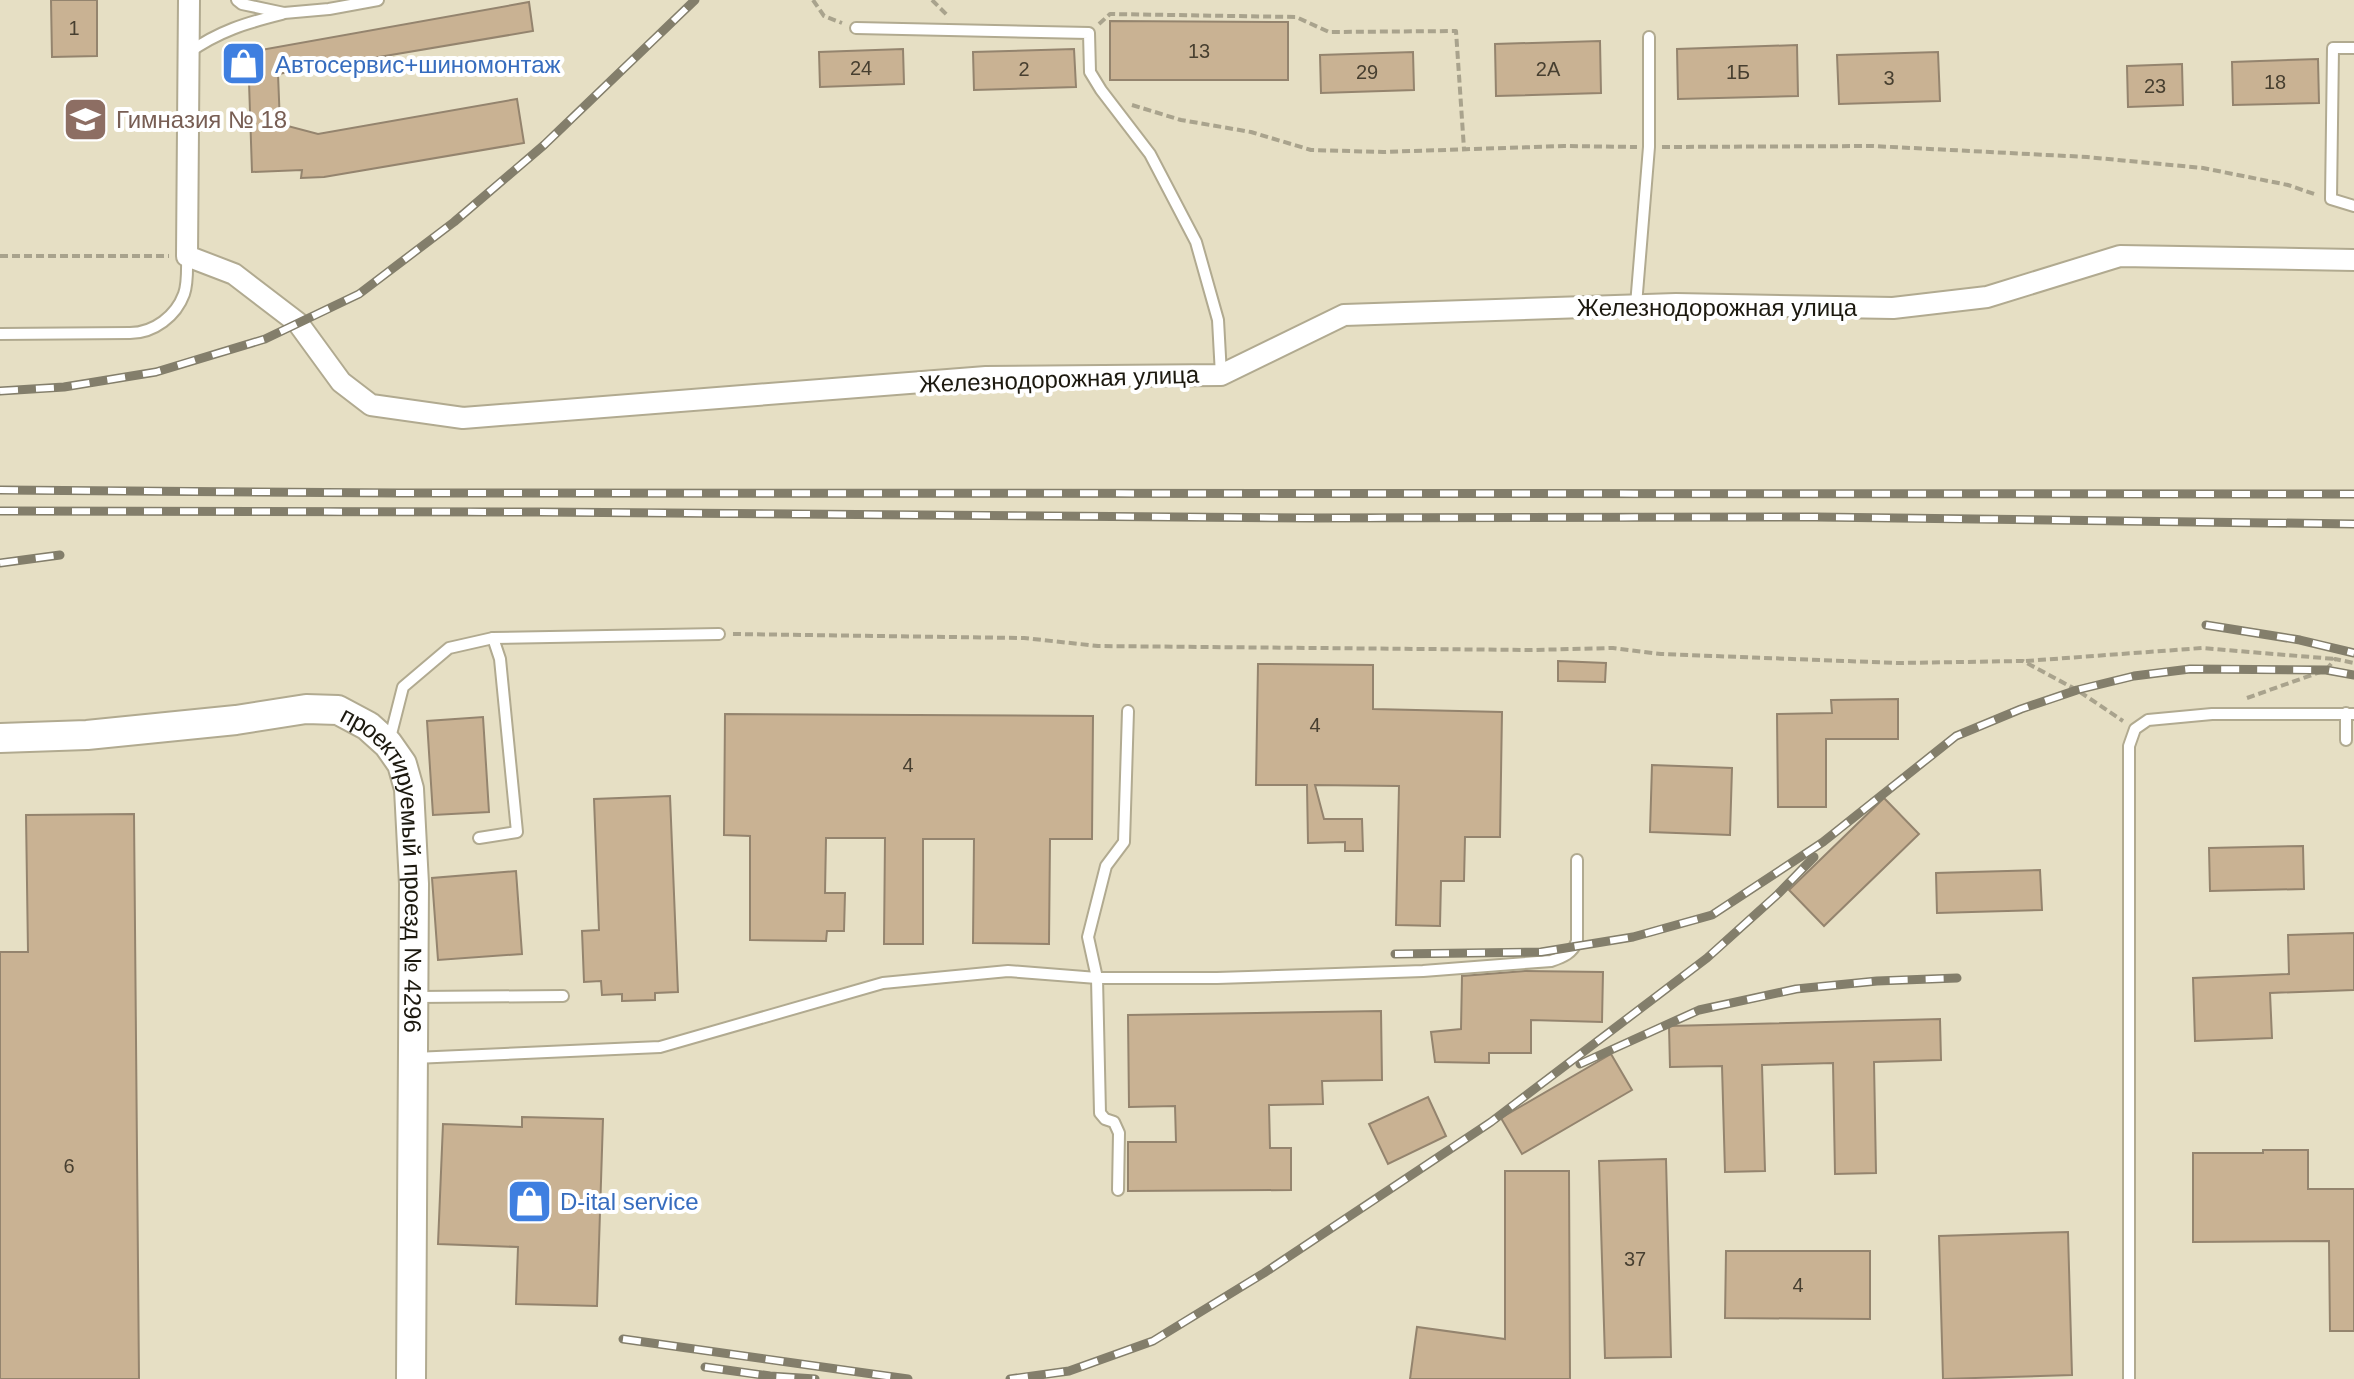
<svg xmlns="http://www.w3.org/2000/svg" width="2354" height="1379" font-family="Helvetica,sans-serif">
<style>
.building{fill:#c9b293;stroke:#94846e;stroke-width:2}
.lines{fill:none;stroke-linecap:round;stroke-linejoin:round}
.lane-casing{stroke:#b1aa90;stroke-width:14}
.street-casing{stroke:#b1aa90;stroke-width:24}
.secondary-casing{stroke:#b1aa90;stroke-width:32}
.path{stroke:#a9a38d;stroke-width:4;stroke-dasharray:8 4;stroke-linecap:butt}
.lane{stroke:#fff;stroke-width:10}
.street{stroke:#fff;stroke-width:20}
.secondary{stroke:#fff;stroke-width:28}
.rail-casing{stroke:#837e6b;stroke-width:9}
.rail{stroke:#fff;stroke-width:6;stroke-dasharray:18;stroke-linecap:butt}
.labels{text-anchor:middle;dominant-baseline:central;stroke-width:8;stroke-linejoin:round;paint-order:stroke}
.number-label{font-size:20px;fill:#473f30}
.shop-label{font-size:24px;fill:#366cbe;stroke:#fff;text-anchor:start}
.education-label{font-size:24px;fill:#785e54;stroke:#fff;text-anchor:start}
.street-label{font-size:24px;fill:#1c190f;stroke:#fff}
</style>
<rect width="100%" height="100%" fill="#e6dfc4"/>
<g class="building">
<path d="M51,0H97V56L52,57Z"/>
<path d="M529,2L533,31L278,74L280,124L318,134L517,99L524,143L324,177L301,178L302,170L252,172L249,82L226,77L250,52Z"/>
<path d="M1110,21L1288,22V80H1110Z"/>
<path d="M1600,41L1601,93L1496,96L1495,44Z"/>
<path d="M1797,45L1798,96L1678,99L1677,49Z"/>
<path d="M903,49L904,84L820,87L819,52Z"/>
<path d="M1074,49L1076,87L974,90L973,52Z"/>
<path d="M1413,52L1414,90L1321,93L1320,55Z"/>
<path d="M1938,52L1940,101L1839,104L1837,55Z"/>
<path d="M2318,59L2319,103L2233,105L2232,62Z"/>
<path d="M2182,64L2183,105L2128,107L2127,66Z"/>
<path d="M1558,661L1606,663L1605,682L1558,681Z"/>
<path d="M1258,664L1373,665V709L1502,712L1500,837H1465L1464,881H1441L1440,926L1396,925L1399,786L1315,785L1324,819H1362L1363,851H1345V842L1308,843L1307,785H1256Z"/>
<path d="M1898,699V739H1826V807H1778L1777,714L1832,713L1831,700Z"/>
<path d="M725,714L1093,716L1092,839H1050L1049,944L973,943L974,839H923V944H884L885,838H826L825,893H845L844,931H827L826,941L750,940V836L724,835Z"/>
<path d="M483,717L489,812L433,815L427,721Z"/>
<path d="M1652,765L1732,768L1730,835L1650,832Z"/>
<path d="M670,796L678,992L655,993V1000L622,1001V994L602,995L601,981L584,982L582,931L599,930L594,799Z"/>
<path d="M1884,798L1919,834L1824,926L1789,890Z"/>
<path d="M134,814L139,1379H0V952H28L26,815Z"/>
<path d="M2303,846L2304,889L2210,891L2209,848Z"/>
<path d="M2040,870L2042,910L1937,913L1936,873Z"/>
<path d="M516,871L522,954L438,960L432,878Z"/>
<path d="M2354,933V990L2270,993L2272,1038L2195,1041L2193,978L2289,974L2288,935Z"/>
<path d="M1525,971L1603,972L1602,1022L1531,1020V1053H1489V1063L1435,1062L1431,1032L1461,1029L1462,976Z"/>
<path d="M1381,1011L1382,1080L1322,1081L1323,1104L1269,1105L1270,1148H1291V1190L1128,1191V1142H1176L1175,1106L1129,1107L1128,1015Z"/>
<path d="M1940,1019L1941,1060L1874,1062L1876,1173L1835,1174L1833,1063L1762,1065L1765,1171L1725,1172L1722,1066L1670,1067L1669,1026Z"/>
<path d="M1611,1054L1632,1090L1522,1154L1501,1118Z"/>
<path d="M1428,1097L1446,1136L1388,1164L1369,1124Z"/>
<path d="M522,1117L603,1119L597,1306L516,1304L518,1247L438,1244L443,1124L522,1127Z"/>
<path d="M2263,1150H2308V1189H2354V1331H2330L2329,1241L2193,1242V1153H2263Z"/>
<path d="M1666,1159L1671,1357L1605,1358L1599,1161Z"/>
<path d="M1505,1171H1569L1570,1379H1410L1417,1327L1505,1339Z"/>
<path d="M2068,1232L2072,1375L1943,1379L1939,1236Z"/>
<path d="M1726,1251H1870V1319L1725,1318Z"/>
</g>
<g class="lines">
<defs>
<g id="lane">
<path d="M237,0L242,4L284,13L329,9L378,0"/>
<path d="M856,28L1089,33L1090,72L1101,90L1150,154L1196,242L1218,320L1221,375"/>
<path d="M2354,48H2333L2331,199L2354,206"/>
<path d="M188,53C219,31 246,23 282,14"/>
<path d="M1636,305L1649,147V37"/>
<path d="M0,334L130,333C154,333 176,316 184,294C188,283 187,267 187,256"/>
<path d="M2346,740V713"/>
<path d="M389,742L403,687L449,648L493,638L719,634"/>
<path d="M479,838L517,832L500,659L493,638"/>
<path d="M417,997L563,996"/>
<path d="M414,1058L660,1047L883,983L1008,971L1097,978H1217L1423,971L1551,961C1563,957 1573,953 1577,941V860"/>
<path d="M1118,1190L1119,1133L1114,1122L1105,1119L1100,1113L1097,978L1088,937L1106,866L1124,842L1128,711"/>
<path d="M2129,1379V746L2135,729L2148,720L2212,714H2354"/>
</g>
<path id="street" d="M189,0L187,256L234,274L298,323L341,382L371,405L463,418L986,377L1221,375L1344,315L1676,304L1893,308L1987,297L2120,256L2354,260"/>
<g id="secondary">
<path id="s1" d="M0,738L87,735L236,720L306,709L338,710L368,726L388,744L402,764L409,789L414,884L411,1379"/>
</g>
</defs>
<use href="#lane" class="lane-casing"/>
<use href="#street" class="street-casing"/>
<use href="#secondary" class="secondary-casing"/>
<g class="path">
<path d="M813,0L824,16L842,23"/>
<path d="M932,0L947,15"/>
<path d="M1099,24L1110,14L1296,17L1329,32L1456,31L1464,149"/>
<path d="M1132,105L1181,120L1251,132L1311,150L1383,152L1564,146L1637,147"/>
<path d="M1662,147L1873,146L2087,157L2203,168L2288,185L2317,195"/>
<path d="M0,256H169"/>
<path d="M733,634L1024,638L1098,646L1532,650L1613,648L1661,654L1898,663L2023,661L2077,690L2123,721"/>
<path d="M2026,661L2202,648L2335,659"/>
<path d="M2247,698L2326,670L2335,659L2354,663"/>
</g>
<use href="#lane" class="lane"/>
<use href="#street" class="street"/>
<use href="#secondary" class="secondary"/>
<defs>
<g id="rail">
<path d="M0,391L64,387L156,372L265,339L359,294L454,222L544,145L695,0"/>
<path d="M0,490L398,493L2354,494"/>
<path d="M0,511L540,512L1310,518L1816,517L2354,524"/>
<path d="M0,563L60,555"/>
<path d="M2206,625L2300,640L2354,653"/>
<path d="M1395,954L1541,952L1633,937L1712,915L1823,842L1956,736L2021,709L2077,690L2134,676L2190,669L2326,670L2354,675"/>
<path d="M1580,1064L1699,1010L1796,989L1877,981L1957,978"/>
<path d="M623,1339L908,1379"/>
<path d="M705,1367L770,1376L815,1379"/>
<path d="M1010,1379L1069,1371L1153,1341L1264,1273L1491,1122L1707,958L1778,894L1814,857"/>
</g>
</defs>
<use href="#rail" class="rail-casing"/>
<use href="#rail" class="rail"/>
</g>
<defs>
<symbol id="shop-square" viewBox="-11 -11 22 22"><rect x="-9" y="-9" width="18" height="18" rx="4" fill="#3f7fe0" stroke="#fff"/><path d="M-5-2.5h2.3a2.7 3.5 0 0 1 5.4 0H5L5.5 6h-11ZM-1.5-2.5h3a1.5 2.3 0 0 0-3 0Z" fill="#fff"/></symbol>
<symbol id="school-square" viewBox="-11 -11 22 22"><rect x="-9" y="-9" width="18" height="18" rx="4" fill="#8d6e63" stroke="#fff"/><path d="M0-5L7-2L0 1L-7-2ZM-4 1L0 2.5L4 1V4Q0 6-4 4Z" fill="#fff"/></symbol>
</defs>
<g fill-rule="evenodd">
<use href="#shop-square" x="218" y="38" width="51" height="51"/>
<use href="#school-square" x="60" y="94" width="51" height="51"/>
<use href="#shop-square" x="504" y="1176" width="51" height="51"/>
</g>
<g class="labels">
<g class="number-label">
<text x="74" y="28">1</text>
<text x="1199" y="51">13</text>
<text x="861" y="68">24</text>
<text x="1024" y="69">2</text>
<text x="1548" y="69">2А</text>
<text x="1367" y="72">29</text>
<text x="1738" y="72">1Б</text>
<text x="1889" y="78">3</text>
<text x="2275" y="82">18</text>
<text x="2155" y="86">23</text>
<text x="1315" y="725">4</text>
<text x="908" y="765">4</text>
<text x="69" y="1166">6</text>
<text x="1635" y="1259">37</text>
<text x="1798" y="1285">4</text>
</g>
<g class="shop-label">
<text x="275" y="64">Автосервис+шиномонтаж</text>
<text x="560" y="1201">D-ital service</text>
</g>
<g class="education-label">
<text x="116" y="119">Гимназия № 18</text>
</g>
<g class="street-label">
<text x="1717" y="307">Железнодорожная улица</text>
<text transform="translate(1059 379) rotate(-2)">Железнодорожная улица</text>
<text stroke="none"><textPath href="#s1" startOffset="520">проектируемый проезд № 4296</textPath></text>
</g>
</g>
</svg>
